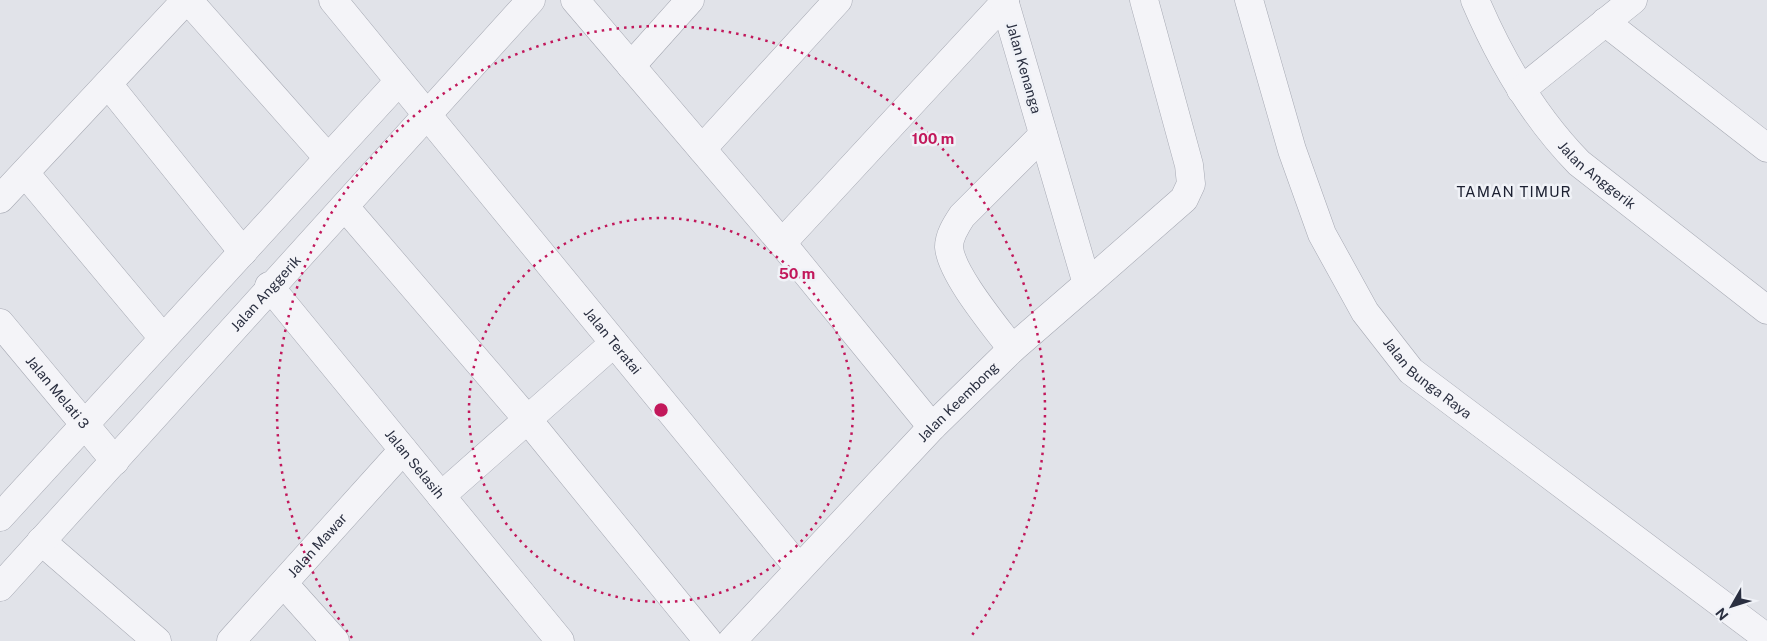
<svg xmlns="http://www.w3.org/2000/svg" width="1767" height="641" font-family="'Public Sans',sans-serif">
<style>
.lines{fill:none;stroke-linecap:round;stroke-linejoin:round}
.minor-casing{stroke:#a6a9b3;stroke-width:29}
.minor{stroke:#f4f4f8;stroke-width:28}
.ring{fill:none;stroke:#c2185b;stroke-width:2.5;stroke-dasharray:2.5 5}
.labels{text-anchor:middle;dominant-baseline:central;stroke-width:5;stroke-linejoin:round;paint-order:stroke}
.street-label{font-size:14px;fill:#2a2f40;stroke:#f0f2f7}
.neighbourhood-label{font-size:15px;letter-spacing:1px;fill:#1c2031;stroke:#f0f2f7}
.centre{fill:#c2185b;stroke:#f0f2f7;stroke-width:2.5}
.ring-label{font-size:15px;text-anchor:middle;font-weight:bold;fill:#c2185b;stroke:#f0f2f7;stroke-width:5;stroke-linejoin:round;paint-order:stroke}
</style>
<rect width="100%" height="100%" fill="#e1e3e9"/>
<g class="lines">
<defs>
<g id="minor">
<path d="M188,0L328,158"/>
<path id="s1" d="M333,0L798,567"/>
<path d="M575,0L782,243L932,427"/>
<path id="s2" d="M1249,0L1292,150L1322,234L1365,312L1411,371L1767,638"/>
<path id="s3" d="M1475,0C1501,61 1533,116 1579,163L1767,310"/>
<path d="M1605,22L1767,148"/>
<path d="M631,66L690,0"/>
<path d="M108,84L243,252"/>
<path d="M1521,90L1633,0"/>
<path d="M702,149L838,0"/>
<path d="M25,173L163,338"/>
<path d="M0,199L186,0"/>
<path d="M345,207L528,420L708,641"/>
<path d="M782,243L1005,2"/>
<path d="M1087,284L1184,199L1191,184L1189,165L1144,0"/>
<path id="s4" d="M269,286L560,641"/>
<path id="s5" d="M0,323L115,461"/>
<path d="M1012,349C995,326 951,274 949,247C949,236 956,225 962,216L1043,135"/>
<path d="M441,496L614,343"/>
<path d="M0,517L399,81"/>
<path d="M41,541L157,641"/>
<path d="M284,584L335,641"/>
<path id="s6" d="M0,587L531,0"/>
<path id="s7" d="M231,641L403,450"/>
<path id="s8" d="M732,641L932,427L1012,349L1087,284L1004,0"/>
</g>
</defs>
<use href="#minor" class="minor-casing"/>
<use href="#minor" class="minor"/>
</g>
<g class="ring">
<circle cx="661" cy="410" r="192"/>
<path d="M352 638A384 384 0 1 1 970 638"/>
</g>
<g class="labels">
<g class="street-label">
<text transform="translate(1024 68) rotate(74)">Jalan Kenanga</text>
<text stroke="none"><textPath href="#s3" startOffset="216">Jalan Anggerik</textPath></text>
<text stroke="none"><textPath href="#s6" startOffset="396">Jalan Anggerik</textPath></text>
<text stroke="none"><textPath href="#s1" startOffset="441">Jalan Teratai</textPath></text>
<text stroke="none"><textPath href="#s2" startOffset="426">Jalan Bunga Raya</textPath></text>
<text stroke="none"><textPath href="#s5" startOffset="90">Jalan Melati 3</textPath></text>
<text stroke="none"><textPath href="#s8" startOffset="329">Jalan Keembong</textPath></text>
<text stroke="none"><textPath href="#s4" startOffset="230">Jalan Selasih</textPath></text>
<text stroke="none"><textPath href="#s7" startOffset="129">Jalan Mawar</textPath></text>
</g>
<g class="neighbourhood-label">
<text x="1514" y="191">TAMAN TIMUR</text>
</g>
</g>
<circle cx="661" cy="410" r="8" class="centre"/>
<g class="ring-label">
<text x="933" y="144">100 m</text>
<text x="797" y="279">50 m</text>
</g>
<g transform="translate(1732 606) rotate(231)" stroke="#f0f2f7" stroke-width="4" paint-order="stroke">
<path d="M0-4L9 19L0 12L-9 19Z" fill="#2a2f40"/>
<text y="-8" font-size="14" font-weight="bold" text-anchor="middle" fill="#2a2f40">N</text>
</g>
</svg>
